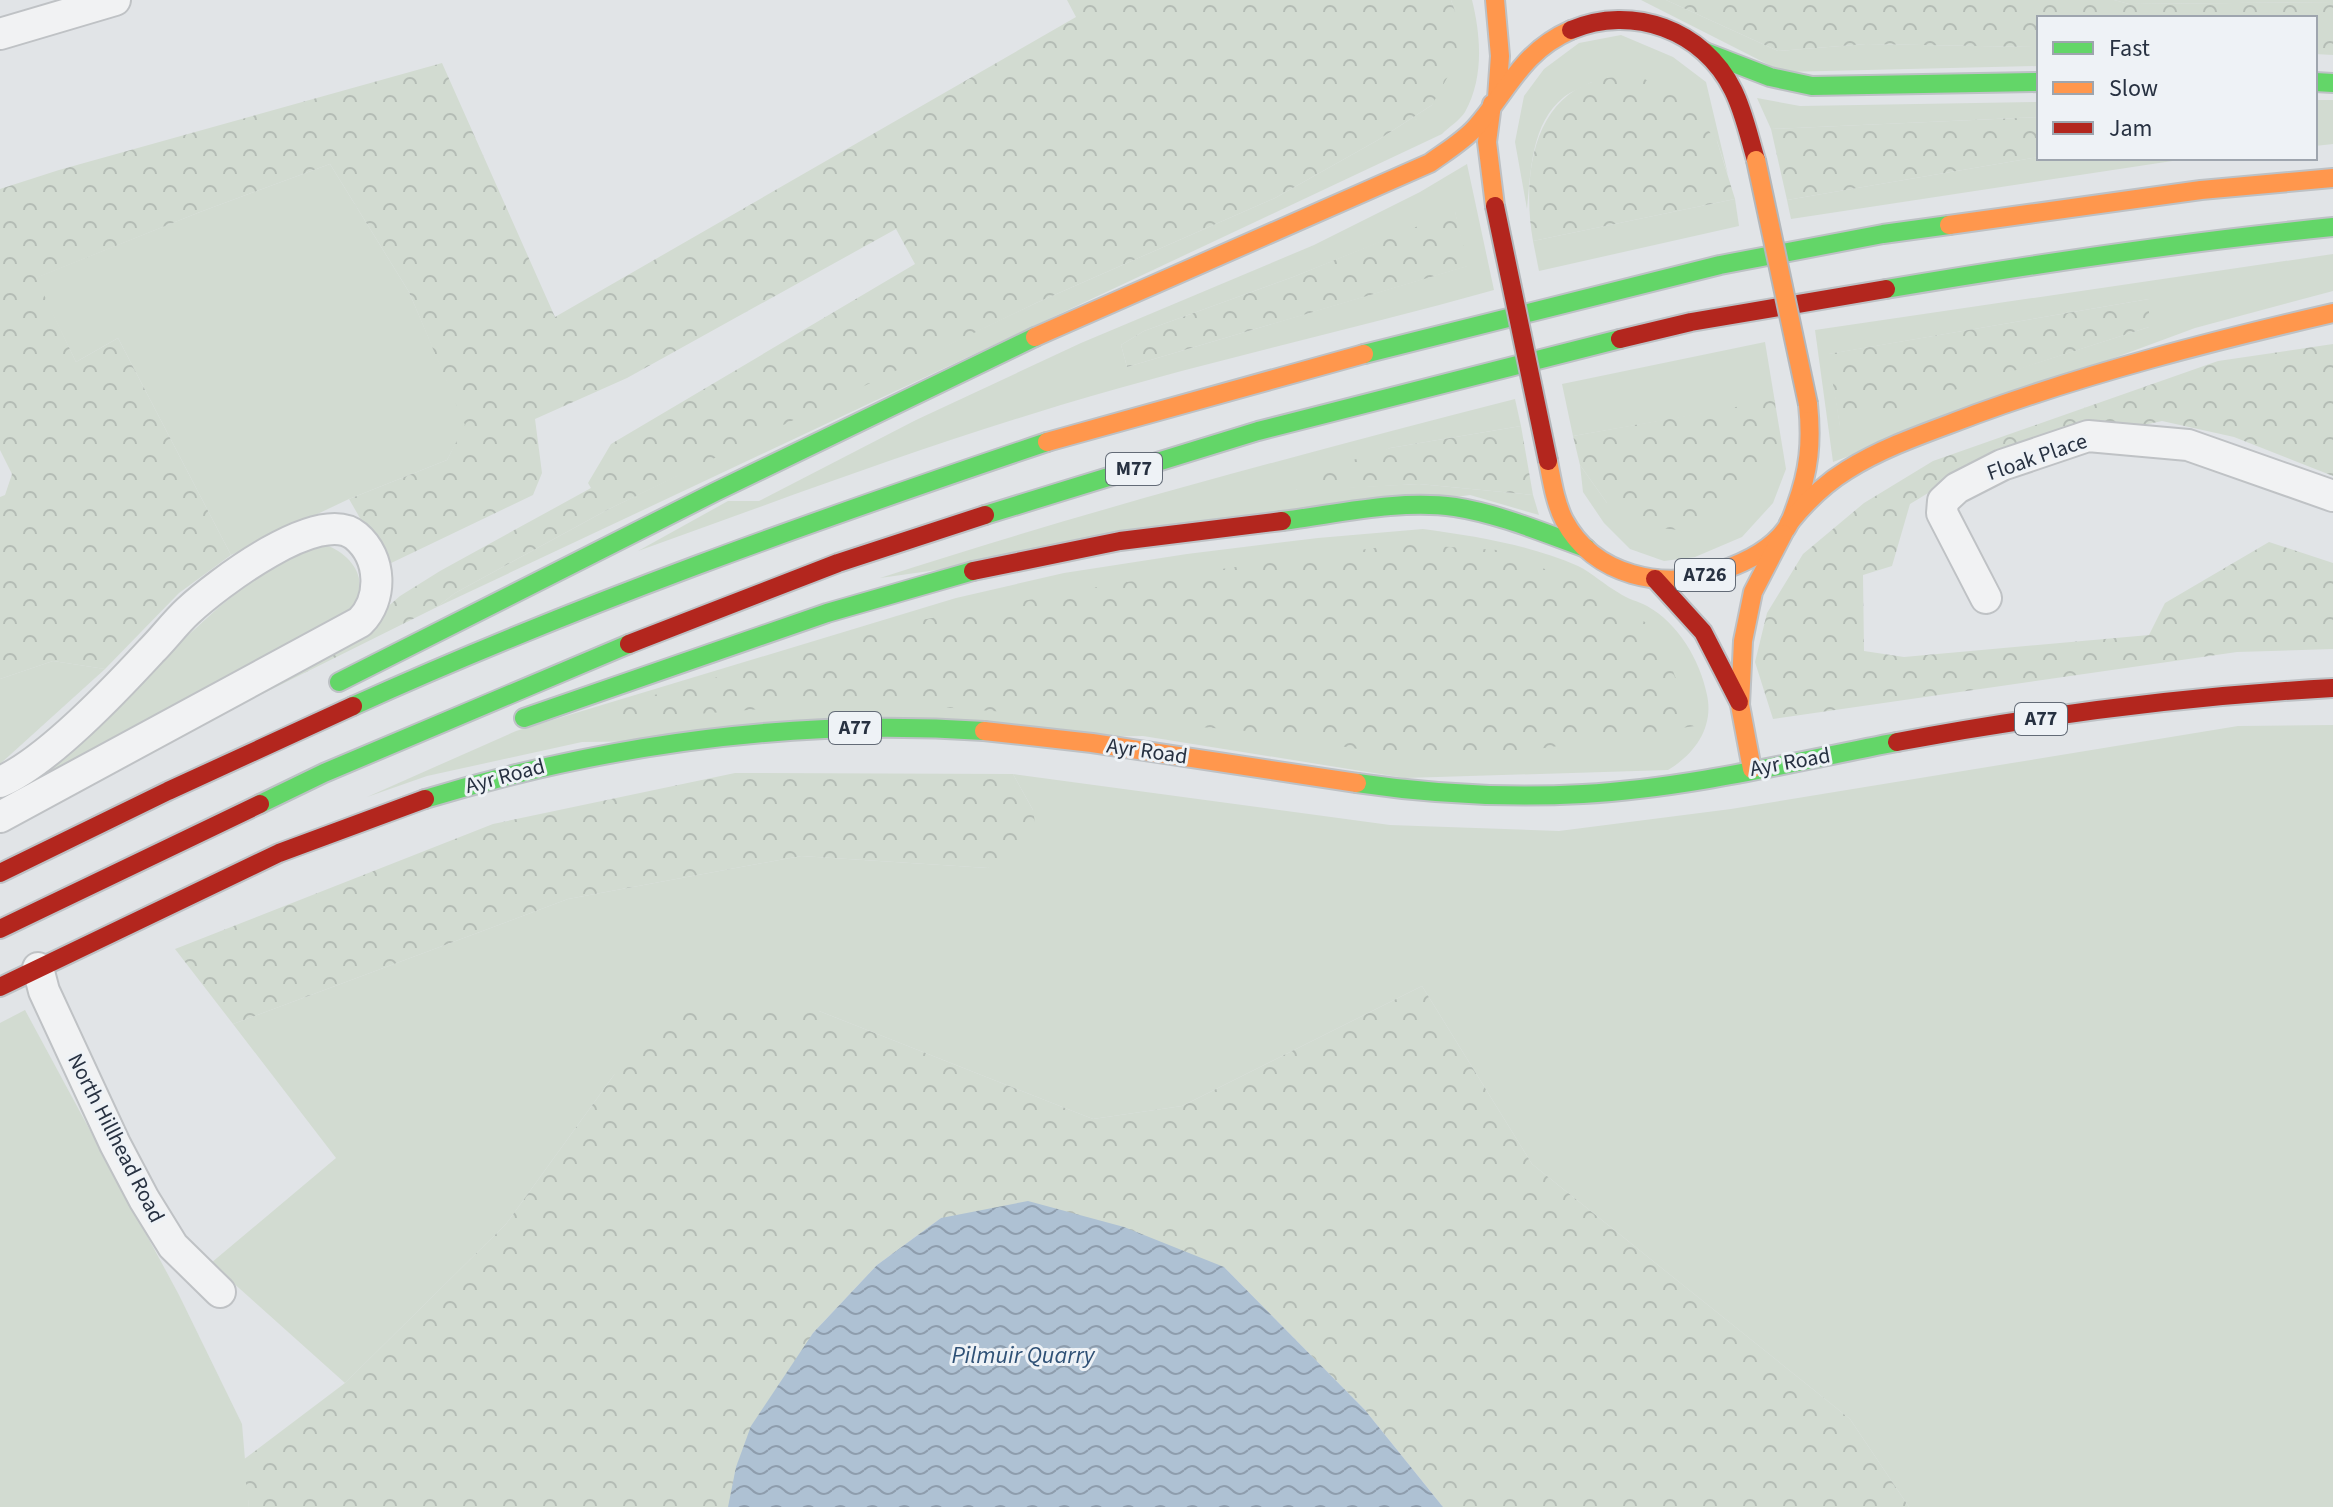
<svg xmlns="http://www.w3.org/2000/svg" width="2333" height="1507" font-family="'Source Sans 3',sans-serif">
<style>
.green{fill:#d2dbd1;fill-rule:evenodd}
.forest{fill:url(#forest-crowns)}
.water{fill:url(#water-waves)}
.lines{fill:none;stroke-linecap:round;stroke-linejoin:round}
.street-casing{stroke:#bfc2c5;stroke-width:34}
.fast-casing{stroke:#bdc1c5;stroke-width:22}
.slow-casing{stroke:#bdc1c5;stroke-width:22}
.jam-casing{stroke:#bdc1c5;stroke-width:22}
.street{stroke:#f1f2f3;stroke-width:30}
.fast{stroke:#63d668;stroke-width:18}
.slow{stroke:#ff974d;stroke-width:18}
.jam{stroke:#b3261e;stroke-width:18}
.slow-bridge-casing{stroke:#b3b7bb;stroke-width:22;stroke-linecap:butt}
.jam-bridge-casing{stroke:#b3b7bb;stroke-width:22;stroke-linecap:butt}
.slow-bridge{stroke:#ff974d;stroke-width:18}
.jam-bridge{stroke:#b3261e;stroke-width:18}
.labels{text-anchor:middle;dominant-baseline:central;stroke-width:6;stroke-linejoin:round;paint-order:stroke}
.shield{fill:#eef2f6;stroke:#636b77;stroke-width:2}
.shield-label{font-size:20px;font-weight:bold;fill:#273141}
.street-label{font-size:22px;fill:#273141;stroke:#eef2f6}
.water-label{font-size:24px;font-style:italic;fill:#2f5176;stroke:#eef2f6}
</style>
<defs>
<pattern id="forest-crowns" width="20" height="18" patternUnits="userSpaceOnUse" patternTransform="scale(2)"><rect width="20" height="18" fill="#d2dbd1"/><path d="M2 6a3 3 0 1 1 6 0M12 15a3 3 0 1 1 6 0" fill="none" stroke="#b4bcb5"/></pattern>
<pattern id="water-waves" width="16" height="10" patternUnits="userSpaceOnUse" patternTransform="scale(2)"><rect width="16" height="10" fill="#aec1d3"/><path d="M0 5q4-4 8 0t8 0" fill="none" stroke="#8e9dad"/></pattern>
</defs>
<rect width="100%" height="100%" fill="#e1e4e7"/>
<g class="green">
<path d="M1451,0H1472C1481,36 1484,78 1465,112C1460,120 1449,127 1442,134L437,607L455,593L607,510L801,415L1036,303L1275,198L1378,140L1432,105L1455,11Z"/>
<path d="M1641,0H1666L1778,51L1866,44L2039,47V66L1783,72Z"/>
<path d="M2114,0H2333V2L2129,4Z"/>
<path d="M1621,35L1673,57L1706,82L1728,175L1717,141L1592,82C1583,87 1572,91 1564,97C1531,123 1531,171 1527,209L1515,142L1524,96L1544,69L1579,43Z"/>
<path d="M1757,98L1800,106L2039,102V117L1771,129Z"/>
<path d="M2315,100H2333V144L2315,146Z"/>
<path d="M2039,157L2192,158L1791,219L1787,200Z"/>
<path d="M330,164L409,292L466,425L447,460L349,499L231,555L118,338L76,362L35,278L200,212Z"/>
<path d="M1467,164L1494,290C1341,333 1184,366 1032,414C899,455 769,504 638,551L728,501H759L916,420L1081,343L1314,245L1420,192ZM1455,212L1467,266L1127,367L1121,345L1144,331L1293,277Z"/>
<path d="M1735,199L1739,226L1539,271L1533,241Z"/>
<path d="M2333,254V291L2195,328L1833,462L1815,330ZM2149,299V327L1840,426L1829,354Z"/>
<path d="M1765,342L1786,469L1773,503L1742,537L1695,557L1664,561L1630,549L1604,523L1583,492L1580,465L1607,503L1775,401L1573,436L1562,384Z"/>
<path d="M1515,399L1521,426L1390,448L1296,490L1419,484L1533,495L1539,515L1470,495L880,578C1089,510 1302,454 1515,399Z"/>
<path d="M1423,529C1475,536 1530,545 1578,566C1592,573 1605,585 1619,593C1627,599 1638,601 1647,606C1678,623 1700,660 1707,695C1714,727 1695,754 1668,770L1405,778L1143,736L582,742L427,776L367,797L516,731L956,598L1064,573L1187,554L1318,538Z"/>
<path d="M326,545C347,553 367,573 357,598C354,607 345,617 340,625L20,796L4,795L53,759L219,607L285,555Z"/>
<path d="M53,661L105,669L0,764V679Z"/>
<path d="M2333,725V1507H1909L1850,1419L1532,1164L1422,986L1182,1106L1093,1119L819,1011L614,1075L506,1224L345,1383L211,1263L336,1158L233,1024L568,899L801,856L988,868L1033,810L1013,774L1390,825L1559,831L1731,809L2238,726Z"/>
<path d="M25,1010L179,1295L242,1424L249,1507H0V1023Z"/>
</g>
<g class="forest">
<path d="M1067,0H1451L1455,11L1457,53L1447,78L1432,105L1378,140L1275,198L1036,303L607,510L455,593L437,607L198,726L355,635L400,596L440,571L591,488L588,483L611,444L915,264L896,229L627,378L535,419L542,473L533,495L387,565L349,499L447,460L465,425L409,292L330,164L200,212L36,278L76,362L118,338L231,555L179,593L105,669L53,661L0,679V497L5,495L12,474L0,450V189L59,170L442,63L555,317L1076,17Z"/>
<path d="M1666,0H2114L2129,4L2333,2V55L2315,54V18H2039V47L1866,44L1778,51Z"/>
<path d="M1635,74L1683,99L1717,141L1735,199L1533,241C1523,185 1529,104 1592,82C1605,77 1621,77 1635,74Z"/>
<path d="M2039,117V157L1787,200L1771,129Z"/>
<path d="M1455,211L1468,266L1127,367L1121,345L1144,331L1293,277Z"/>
<path d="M2149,299V327L1840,427L1828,354Z"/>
<path d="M2333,344V476L2234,437L2162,421L1981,461L1910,504L1892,566L1863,575L1864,651L1904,657L2149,635L2165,603L2269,542L2333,563V649L2237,652L1773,719L1755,662L1767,613L1803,554L1864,503L1933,461L2218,361Z"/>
<path d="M1775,400L1777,447L1759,478L1729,506L1688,531L1651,527L1607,503L1580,465L1573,436Z"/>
<path d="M1521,426L1533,495L1419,484L1296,491L1307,475L1390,448Z"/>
<path d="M1404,544L1497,550L1588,586L1656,629L1695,726L1503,754L1428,760L1239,730L861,701L610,721L601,710L916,621L1119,583Z"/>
<path d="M735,773L1013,774L1033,810L1038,842L988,868L801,856L568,899L233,1024L175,949L493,824Z"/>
<path d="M1422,986L1532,1164L1850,1419L1909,1507H1443L1365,1410L1224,1267L941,1218L877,1265L813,1333L728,1507H249L243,1460L345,1383L506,1224L614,1075L685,1005L819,1011L1093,1119L1182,1106Z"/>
</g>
<path class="water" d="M1028,1201L1124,1227L1224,1267L1365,1410L1443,1507H728L736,1467L751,1426L813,1333L877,1265L941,1218Z"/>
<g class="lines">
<defs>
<g id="street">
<path d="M0,34L115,0"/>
<path d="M1986,598L1942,513L1943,501L1957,488L2002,465L2088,436L2188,445L2333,496"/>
<path d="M0,782C47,762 115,690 151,651C164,638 175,623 188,611C216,585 320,505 356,536C382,558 383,599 360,622L0,817"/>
<path d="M38,968L44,991L115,1144L144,1199L173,1246L220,1292"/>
</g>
<g id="fast">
<path d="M1705,52L1770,77L1812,86L2039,82"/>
<path d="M2315,82L2333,83"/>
<path d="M1886,289C2034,264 2183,242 2333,227"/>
<path d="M1364,354L1720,265L1883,234L1949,225"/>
<path d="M985,515L1258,431L1620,339"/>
<path d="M1282,521C1338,514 1399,499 1455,507C1500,514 1544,533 1586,548"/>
<path d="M339,682L715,492L1035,337"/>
<path d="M353,706C578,604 813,521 1047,442"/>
<path d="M524,718L827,613L973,571"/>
<path d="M1357,783C1431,794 1507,798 1583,794C1689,788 1793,762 1897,742"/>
<path d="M425,799C607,744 794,718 984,731"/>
<path d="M260,804L324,773L629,644"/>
</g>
<g id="slow">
<path d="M1495,0L1500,56L1497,98"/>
<path d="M1492,104L1487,142L1495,206"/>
<path d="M1949,225L2201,190L2333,178"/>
<path d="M1035,337L1430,163C1445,152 1462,142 1475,128C1509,90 1521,52 1571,30"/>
<path d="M1047,442L1364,354"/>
<path d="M1548,461C1552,481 1555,502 1564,520C1594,576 1663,591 1720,571C1744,563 1771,550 1786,529C1791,522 1793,514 1796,506C1809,471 1812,442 1808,404"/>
<path d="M1789,523C1806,502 1824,484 1847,470C1887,445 1932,431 1976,414C2092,372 2212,341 2333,313"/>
<path d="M984,731L1092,743L1357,783"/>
<path d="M1752,769L1740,705L1743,641L1753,592L1783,534"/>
</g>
<g id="jam">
<path d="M1571,30C1632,4 1704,30 1733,90C1744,112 1749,137 1756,160"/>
<path d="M1620,339L1691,322L1886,289"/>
<path d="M973,571L1120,541L1282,521"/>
<path d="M1655,579L1703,632L1739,702"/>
<path d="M629,644L838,563L985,515"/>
<path d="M1897,742C2041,715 2186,696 2333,688"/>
<path d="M0,873L168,791L353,706"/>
<path d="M0,929L260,804"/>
<path d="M0,987L279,853L425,799"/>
</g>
</defs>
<use href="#street" class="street-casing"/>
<use href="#fast" class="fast-casing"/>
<use href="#slow" class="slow-casing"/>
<use href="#jam" class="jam-casing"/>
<use href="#street" class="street"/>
<use href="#fast" class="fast"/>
<use href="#slow" class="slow"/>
<use href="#jam" class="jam"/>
<defs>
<path id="slow-bridge" d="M1756,160L1808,404"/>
<path id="jam-bridge" d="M1495,206L1548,461"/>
</defs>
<use href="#slow-bridge" class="slow-bridge-casing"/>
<use href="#jam-bridge" class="jam-bridge-casing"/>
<use href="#slow-bridge" class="slow-bridge"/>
<use href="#jam-bridge" class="jam-bridge"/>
</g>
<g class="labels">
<g class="shield">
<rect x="1106" y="453" width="56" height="32" rx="6"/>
<rect x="1675" y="559" width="60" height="32" rx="6"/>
<rect x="2015" y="703" width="52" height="32" rx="6"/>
<rect x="829" y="712" width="52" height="32" rx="6"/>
</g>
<g class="shield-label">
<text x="1134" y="469">M77</text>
<text x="1705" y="575">A726</text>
<text x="2041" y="719">A77</text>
<text x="855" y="728">A77</text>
</g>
<g class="street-label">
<text transform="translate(2037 457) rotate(-19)">Floak Place</text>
<text transform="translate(1147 751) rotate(8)">Ayr Road</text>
<text transform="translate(1790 762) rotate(-10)">Ayr Road</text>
<text transform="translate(505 776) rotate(-15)">Ayr Road</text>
<text transform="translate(116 1138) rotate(63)">North Hillhead Road</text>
</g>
<g class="water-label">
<text x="1023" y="1355">Pilmuir Quarry</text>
</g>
</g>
<rect x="2037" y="16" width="280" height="144" fill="#eef2f6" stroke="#9ea5ae" stroke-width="2"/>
<rect x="2053" y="42" width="40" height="12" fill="#63d668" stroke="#9ea5ae" stroke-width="2"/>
<text x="2109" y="56" font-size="24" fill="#273141">Fast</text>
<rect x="2053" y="82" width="40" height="12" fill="#ff974d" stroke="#9ea5ae" stroke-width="2"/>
<text x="2109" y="96" font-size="24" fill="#273141">Slow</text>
<rect x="2053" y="122" width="40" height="12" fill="#b3261e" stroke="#9ea5ae" stroke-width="2"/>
<text x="2109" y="136" font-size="24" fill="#273141">Jam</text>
</svg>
